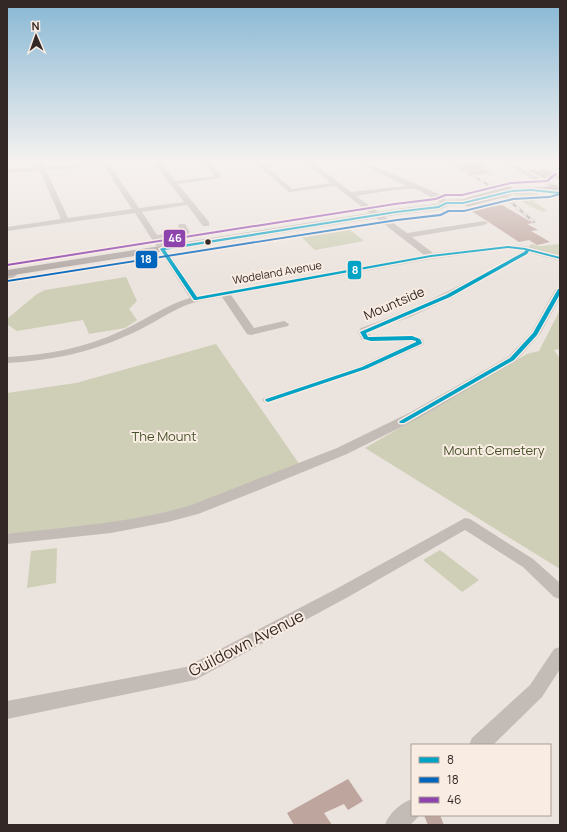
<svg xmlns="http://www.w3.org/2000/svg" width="567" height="832" font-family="Manrope,sans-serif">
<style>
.green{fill:#cecfb6}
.building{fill:#bea59e}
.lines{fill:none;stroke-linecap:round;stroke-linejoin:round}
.minor{fill:#c3bbb6;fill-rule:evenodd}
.major{fill:#b2a9a5;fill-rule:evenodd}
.rail-casing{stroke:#aba4a1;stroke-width:2.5}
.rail{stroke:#f9ece3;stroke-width:1.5;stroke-dasharray:4.5;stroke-linecap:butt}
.major-bridge{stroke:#b2a9a5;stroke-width:9}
.bus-1-casing{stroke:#f9ece3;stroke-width:3}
.bus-2-casing{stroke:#f9ece3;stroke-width:3}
.bus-3-casing{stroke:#f9ece3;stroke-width:3}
.bus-1{fill:#03a3c6;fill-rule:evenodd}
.bus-2{fill:#0065bd;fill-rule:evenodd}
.bus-3{fill:#8e44ad;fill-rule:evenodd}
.bus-dot{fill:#332825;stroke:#f9ece3;stroke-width:1.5}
.labels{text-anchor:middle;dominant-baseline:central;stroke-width:4;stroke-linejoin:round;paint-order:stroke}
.far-street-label{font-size:11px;fill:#332825;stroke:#f9ece3}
.street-label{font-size:13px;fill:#332825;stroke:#f9ece3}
.park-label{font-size:13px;fill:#475129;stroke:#f9ece3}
.near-street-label{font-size:16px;fill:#332825;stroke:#f9ece3}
.line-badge{stroke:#f9ece3;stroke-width:1.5}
.badge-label{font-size:11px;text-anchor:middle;font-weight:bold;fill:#fff}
</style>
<rect width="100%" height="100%" fill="#ebe3dd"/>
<g class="green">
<path d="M512,193H536L542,198L533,202L547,210L543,212L526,204Z"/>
<path d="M345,226L364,241L315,250L298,234Z"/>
<path d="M531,244L540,246L560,244V256L528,248Z"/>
<path d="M126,277L137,301L129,309L137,320L125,328L89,334L83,320L17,331L8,325L7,319L37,294L45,290Z"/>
<path d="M560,310V349L554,350L560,359V569L365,448L527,354L539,351Z"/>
<path d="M216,344L302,468L183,509L89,527L7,535V393L76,383Z"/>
<path d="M57,548L56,583L27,588L31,551Z"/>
<path d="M440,550L479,580L462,592L423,560Z"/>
</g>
<g class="building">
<path d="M452,162H475L485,167L481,168L491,173L475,175Z"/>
<path d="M526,169L538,171L541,169L560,173V178L547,180Z"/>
<path d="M487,203L492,206L502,205L533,223L527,224L538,230L531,231L550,242L537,245L529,240L519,242L470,210L479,208L476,206Z"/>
<path d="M348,779L363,801L348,810L344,804L324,813L332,825H294L287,813Z"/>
<path d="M424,815H440L444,825H428Z"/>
</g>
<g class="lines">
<g class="minor">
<path d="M36,162L44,163L45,167L73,164L71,162H113L109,164L139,208L184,202L153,162H160L175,181L214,176L203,162H210L221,176V178L178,184L209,222V226H203L187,205L142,212L157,235L181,231L178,226L179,224H185L190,232L189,234L160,240L198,296L424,255L335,186L289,192L254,162H261L292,189L331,183L305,162H312L351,192L407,186L356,162H365L441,195L450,203L449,205C443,206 424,192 415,189C407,187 367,194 356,196L407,233L484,221L488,223L484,225L412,237L433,253L508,245L525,246L560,255V261L530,253L451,298L410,317L368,332L371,336L412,335L422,338L424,343L423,345L367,370L268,403L264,402L262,400L264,398L360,366L413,342H371L362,340L358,332L361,328C418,308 471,281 523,251L508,249L431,259L231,295L254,328L284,321L289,324L288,326L251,335L247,334L222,297C209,299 196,301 184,306C164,315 146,328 126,336C89,353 48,361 7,363V357C46,355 85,348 121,331C144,321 165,305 190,298L135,213L7,231V227L61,219L40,171L7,173V169L39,167ZM82,165H103L132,209L68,218L46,170L69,169Z"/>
<path d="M503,162H511L540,179L558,186L555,188L536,181Z"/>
<path d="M15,269L19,272L10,282L7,283V275Z"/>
<path d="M560,287V298L540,334L516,361L419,418L347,454L254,492L198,514L168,522L111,533L7,544V534C68,527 129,523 189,506L337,448L411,412L508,357L531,333L555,290Z"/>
<path d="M465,518L470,519L533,559L560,583V599L554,597L523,567L465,530L348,597L195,680L7,719V701L186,667L336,589Z"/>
<path d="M560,647V669L542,697L493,745H469L472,738L530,685L554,649Z"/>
<path d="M412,799V815H420L410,825H385C389,813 401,803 412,799Z"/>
</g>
<g class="major">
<path d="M555,185L559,188L558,190L545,193L509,194L505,191L509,188L545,187Z"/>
<path d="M468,199L471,200L473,202L471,204L448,206L439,210L396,215L7,276V270L396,209L437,204L446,200Z"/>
</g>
<defs>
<path id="rail" d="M449,162L497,190L534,222"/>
</defs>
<use href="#rail" class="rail-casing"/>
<use href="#rail" class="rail"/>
<path class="major-bridge" d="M468,202L509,191"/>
<defs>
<g id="bus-1">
<path d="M531,189L560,192V194L531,191L512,192L463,204H447L439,208L396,213L165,250L197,297L431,255L508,246L525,248L560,257V259L529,251L527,254L450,297L366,333L368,337H371L412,336L420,339L422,343L421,344L366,369L268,402L266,401L265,400L266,399L362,367L416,342V341L412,340L371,341L364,339L360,332L446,295L524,252L526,250L508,248L431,257L196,300H194L160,249L162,248L396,211L438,206L446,202H463L512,190Z"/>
<path d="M558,289H560V294L537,335L514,360L404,423H400L399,422L400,421L510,358L533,333Z"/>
</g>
<path id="bus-2" d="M560,193V195L549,198L513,200L464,212H449L441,216L397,221L7,282V280H8L397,219L440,214L448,210H464L513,198L549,196Z"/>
<path id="bus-3" d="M555,173L558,174L548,182L511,184L462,196H446L436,200L395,205L7,266V264L395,203L435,198L445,194H462L511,182L547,180L550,176Z"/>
</defs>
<use href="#bus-1" class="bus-1-casing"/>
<use href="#bus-2" class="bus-2-casing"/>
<use href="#bus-3" class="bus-3-casing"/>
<use href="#bus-1" class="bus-1"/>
<use href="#bus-2" class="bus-2"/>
<use href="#bus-3" class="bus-3"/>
</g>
<linearGradient id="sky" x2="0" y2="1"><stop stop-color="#88b8d5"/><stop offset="0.58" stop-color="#f6f2f0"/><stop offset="1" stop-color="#f6f2f0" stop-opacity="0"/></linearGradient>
<rect width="567" height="279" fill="url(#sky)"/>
<circle class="bus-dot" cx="208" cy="242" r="3.5"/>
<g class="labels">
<g class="far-street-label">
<text transform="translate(277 272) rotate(-10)">Wodeland Avenue</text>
</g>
<g class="street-label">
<text transform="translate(394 303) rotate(-23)">Mountside</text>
</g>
<g class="park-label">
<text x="164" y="436">The Mount</text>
<text x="494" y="450">Mount Cemetery</text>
</g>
<g class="near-street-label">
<text transform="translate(246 643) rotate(-27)">Guildown Avenue</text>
</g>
</g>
<g class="line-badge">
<rect x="163" y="229" width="23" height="19" rx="4" fill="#8e44ad"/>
<rect x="135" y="250" width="23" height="19" rx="4" fill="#0065bd"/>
<rect x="347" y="260" width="15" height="20" rx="4" fill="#03a3c6"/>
</g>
<g class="badge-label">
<text x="175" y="242">46</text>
<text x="146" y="263">18</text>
<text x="355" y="274">8</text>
</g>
<rect width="567" height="832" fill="none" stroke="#332825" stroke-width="16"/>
<rect x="411" y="744" width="140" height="72" fill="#f9ece3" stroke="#aa9e97"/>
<rect x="419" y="757" width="20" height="6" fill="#03a3c6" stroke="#aa9e97"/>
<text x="447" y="764" font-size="12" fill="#332825">8</text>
<rect x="419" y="777" width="20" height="6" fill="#0065bd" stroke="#aa9e97"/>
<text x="447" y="784" font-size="12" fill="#332825">18</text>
<rect x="419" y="797" width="20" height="6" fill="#8e44ad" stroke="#aa9e97"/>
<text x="447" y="804" font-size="12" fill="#332825">46</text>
<g transform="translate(36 36) rotate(358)" stroke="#f9ece3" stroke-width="3" paint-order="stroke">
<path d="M0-3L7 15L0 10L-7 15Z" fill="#332825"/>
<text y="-6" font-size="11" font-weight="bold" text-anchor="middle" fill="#332825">N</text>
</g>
</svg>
